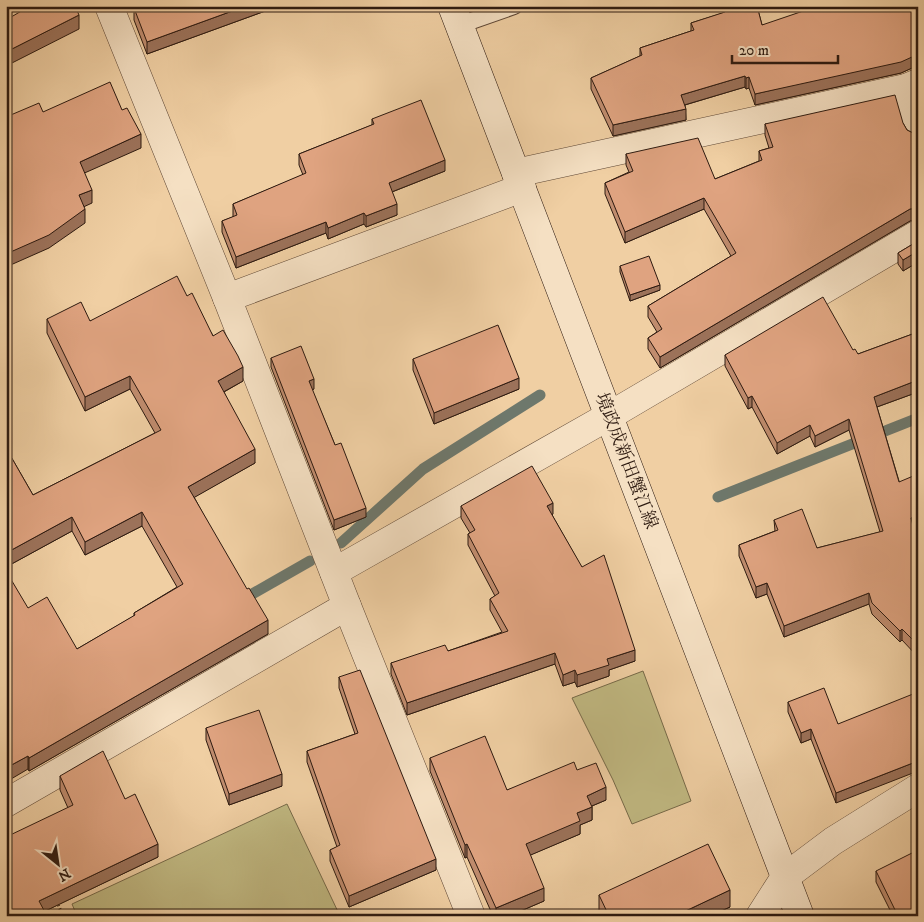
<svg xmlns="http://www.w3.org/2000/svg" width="924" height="922" font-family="'IM FELL DW Pica','Noto Serif JP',serif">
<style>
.green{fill:#c0b881;stroke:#766948}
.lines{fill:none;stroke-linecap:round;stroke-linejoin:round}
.stream{stroke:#6e786c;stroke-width:11}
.service-casing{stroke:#5e4735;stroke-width:18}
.minor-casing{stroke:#5e4735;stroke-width:29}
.secondary-casing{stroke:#2d1a10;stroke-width:29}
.path{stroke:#2d1a10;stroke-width:3;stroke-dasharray:1 2.5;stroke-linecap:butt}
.service{stroke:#f5e0c3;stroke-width:16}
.minor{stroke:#f5e0c3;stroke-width:28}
.secondary{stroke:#f5e0c3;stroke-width:28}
.wall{fill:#c08c6e;stroke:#2d1a10}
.shaded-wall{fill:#9c725a;stroke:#2d1a10}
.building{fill:#dfa380;stroke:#2d1a10}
.labels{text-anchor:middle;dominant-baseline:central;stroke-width:4.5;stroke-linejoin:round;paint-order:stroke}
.street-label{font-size:18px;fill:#2d1a10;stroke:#f5e0c3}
</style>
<rect width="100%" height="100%" fill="#f0cfa3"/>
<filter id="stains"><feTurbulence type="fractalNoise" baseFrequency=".004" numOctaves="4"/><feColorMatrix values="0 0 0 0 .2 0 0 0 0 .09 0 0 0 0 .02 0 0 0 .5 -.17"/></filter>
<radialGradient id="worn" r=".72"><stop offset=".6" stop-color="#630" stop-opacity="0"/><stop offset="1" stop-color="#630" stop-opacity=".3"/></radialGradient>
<g class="green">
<path d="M643,671L691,801L632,824L613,780L572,698Z"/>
<path d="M287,804L340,916H77L72,904Z"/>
</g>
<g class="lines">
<g class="stream">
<path d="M718,497L918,418"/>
<path d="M341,543L423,469L540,395"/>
<path d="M240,601L310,561"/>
</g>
<defs>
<path id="service" d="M460,25L514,6"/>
<g id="minor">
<path d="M109,6L227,298L347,606L471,916"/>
<path d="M906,88L918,130"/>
<path d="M516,173L906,88L918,83"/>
<path d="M227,298L522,188"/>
<path d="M334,572L609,416L918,234"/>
<path d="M6,803L347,606"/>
<path d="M760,916L785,877L833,841L918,788"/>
</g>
<path id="secondary" d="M452,6L800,916"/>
</defs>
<use href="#service" class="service-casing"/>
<use href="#minor" class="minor-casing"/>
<use href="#secondary" class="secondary-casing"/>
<path class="path" d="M57,902L63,916"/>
<use href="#service" class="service"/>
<use href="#minor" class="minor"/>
<use href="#secondary" class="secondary"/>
</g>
<g class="wall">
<path d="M139,6H279L147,54L134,20V8Z"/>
<path d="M721,6H757L762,25L918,6V68H912L901,73L755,105L749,88L746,89L745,87L685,105L686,120L613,136L591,89V78L640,56V48L691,31V23L723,13Z"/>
<path d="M372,119L445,171L392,192L397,215L366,227L364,224L328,239L326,233L236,268L222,232V221L233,217V204L303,175L299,165V154L372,125Z"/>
<path d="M903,123L907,130L915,134L910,221L660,368L648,349V338L657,332L648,317V306L731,256L704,209L625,243L605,194V183L629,172L626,165V154L715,179L759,161V151L769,148L765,135V124Z"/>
<path d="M918,241V262L903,271L898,264V253Z"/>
<path d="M620,266L660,290L630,301L620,272Z"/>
<path d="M187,296L243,381L224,392L255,463L194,497L268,634L29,771L28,769V608L77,649L134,616V613L177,587L142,526L85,555L72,531L6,567V448L33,495L155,433L130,389L85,411L47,333V319L90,321Z"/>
<path d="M918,332V392L877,407L913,528L918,546V657L902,640L900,642L872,614L869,604L784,637L767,594L756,598L739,556V545L775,531L774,520L817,548L880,532L849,430L815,447L810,436L777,454L752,407L748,409L725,366V355L853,350L858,354Z"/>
<path d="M271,358L314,389L312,390L335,445L366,517L334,530L271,367Z"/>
<path d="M413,359L519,389L434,424L413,370Z"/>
<path d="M461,506L553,514L552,515L635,661L609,670V676L577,687L575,682L563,686L555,664L407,715L391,674V663L448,651L502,632L490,610V599L495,596L468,545V534L470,533L461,518Z"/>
<path d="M339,677L436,870L349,907L330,861V850L337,847L307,762V751L355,734L339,688Z"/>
<path d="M788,702L838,724L836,803L811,739L801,743L788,712Z"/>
<path d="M206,728L282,786L229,805L206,740Z"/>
<path d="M430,758L507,790L577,770L606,800L592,806V820L580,825V834L530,855L544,901L509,916H493L467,857L465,858L430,771Z"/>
<path d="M60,776L125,799L158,857L45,911L6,916L68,808L60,790Z"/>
<path d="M876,871L918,916H893L876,882Z"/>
<path d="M599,895L730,907L710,916H601L599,911Z"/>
</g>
<g class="shaded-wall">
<path d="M246,6H279L147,54V42Z"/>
<path d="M79,15V29L6,66V52Z"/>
<path d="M912,57V68L901,73L755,105V94Z"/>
<path d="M745,76V87L681,106V95Z"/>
<path d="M749,77V88L746,89V78Z"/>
<path d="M686,109V120L613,136V125Z"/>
<path d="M141,134V148L80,175V162Z"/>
<path d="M445,160V171L389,193V183Z"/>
<path d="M92,190V203L79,209V195Z"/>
<path d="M704,198V209L625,243V232Z"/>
<path d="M397,204V215L366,227V216Z"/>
<path d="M918,208V219L910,221L660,368V357L910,209Z"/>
<path d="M85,209V223L49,248L6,267V254Z"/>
<path d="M364,213V224L328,239V228Z"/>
<path d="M326,222V233L236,268V257Z"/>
<path d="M918,251V262L903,271V260Z"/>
<path d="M660,285V290L630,301V295Z"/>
<path d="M243,367V381L218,395V381Z"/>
<path d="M130,376V389L85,411V397Z"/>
<path d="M519,378V389L434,424V413Z"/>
<path d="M314,379V389L309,391V381Z"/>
<path d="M918,380V392L874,408V397Z"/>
<path d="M752,396V407L748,409V398Z"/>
<path d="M849,419V430L815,447V436Z"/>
<path d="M810,425V436L777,454V443Z"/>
<path d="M255,449V463L188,501V487Z"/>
<path d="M553,503V514L547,518V506Z"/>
<path d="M366,508V517L334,530V520Z"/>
<path d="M142,512V526L85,555V542Z"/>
<path d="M918,515V526L911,529V518Z"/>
<path d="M72,517V531L6,567V553Z"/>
<path d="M767,583V594L756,598V587Z"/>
<path d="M869,593V604L784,637V626Z"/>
<path d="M268,620V634L29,771V758Z"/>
<path d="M902,629V640L900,642V631Z"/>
<path d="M635,650V661L609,670V676L577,687V675L607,659Z"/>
<path d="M555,653V664L407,715V703Z"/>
<path d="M575,670V682L563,686V675Z"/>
<path d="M811,729V739L801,743V733Z"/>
<path d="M28,756V769L6,782V768Z"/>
<path d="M918,761V771L836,803V793Z"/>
<path d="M282,774V786L229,805V794Z"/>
<path d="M606,787V800L587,808V796Z"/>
<path d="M592,807V820L580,825V834L526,857V844L577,813Z"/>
<path d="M158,844V857L39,914V901Z"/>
<path d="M467,844V857L465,858V845Z"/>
<path d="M436,859V870L349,907V896Z"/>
<path d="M544,888V901L509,916H496V908Z"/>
<path d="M730,890V907L710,916H675Z"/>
</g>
<g class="building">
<path d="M30,6H75L79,15L6,52V20Z"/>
<path d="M139,6H246L147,42L134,8Z"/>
<path d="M724,6H757L762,25L818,6H918V57H912L901,62L755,94L749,77L746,78L745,76L681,95L686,109L613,125L591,78L642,55L640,48L694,30L691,23L725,12Z"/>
<path d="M110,82L122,110L127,108L141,134L80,162L92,190L79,195L85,209L49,235L6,254V117L39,103L43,112Z"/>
<path d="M895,95L903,123L907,130L915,134H918V208L910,209L660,357L648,338L662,329L648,306L736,253L704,198L625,232L605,183L633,171L626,154L698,138L715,179L762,160L759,151L773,147L765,124Z"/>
<path d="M421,100L445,160L389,183L397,204L366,216L364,213L328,228L326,222L236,257L222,221L237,215L233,204L306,173L299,154L374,124L372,119Z"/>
<path d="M918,241V251L903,260L898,253Z"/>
<path d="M649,256L660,285L630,295L620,266Z"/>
<path d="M177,276L187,296L192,293L213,336L223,330L238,356L243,367L218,381L255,449L188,487L247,589L249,588L268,620L29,758L28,756L6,768V571L28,608L47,597L77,649L135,615L134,613L183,584L142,512L85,542L72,517L6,553V448L33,495L161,430L130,376L85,397L47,319L81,302L90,321Z"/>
<path d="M823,297L853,350L855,349L858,354L918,332V380L874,397L899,482L918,474V515L911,518L918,546V645L902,629L900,631L872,603L869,593L784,626L767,583L756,587L739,545L778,530L774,520L802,509L817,548L883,531L849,419L815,436L810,425L777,443L752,396L748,398L725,355Z"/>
<path d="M498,325L519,378L434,413L413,359Z"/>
<path d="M301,346L314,379L309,381L335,445L341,443L366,508L334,520L271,358Z"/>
<path d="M532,466L553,503L547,506L582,567L604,555L635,650L607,659L609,665L577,675L575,670L563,675L555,653L407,703L391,663L445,645L448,651L508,631L490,599L499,593L468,534L475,530L461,506Z"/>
<path d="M360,670L436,859L349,896L330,850L340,845L307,751L358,733L339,677Z"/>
<path d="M824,688L838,724L918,692V761L836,793L811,729L801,733L788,702Z"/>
<path d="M259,710L282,774L229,794L206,728Z"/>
<path d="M485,736L507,790L574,762L577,770L596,763L606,787L587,796L592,807L577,813L580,821L526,844L544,888L496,908L467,844L465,845L430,758Z"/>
<path d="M103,751L125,799L135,794L158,844L39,901L47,916H6V837L73,805L60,776Z"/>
<path d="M708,844L730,890L675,916H609L599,895Z"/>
<path d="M918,850V916H898L876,871Z"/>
</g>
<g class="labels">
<g class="street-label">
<text transform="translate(626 461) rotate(69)">境政成新田蟹江線</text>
</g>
</g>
<rect width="924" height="922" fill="none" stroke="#f0cfa3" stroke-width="25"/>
<rect x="8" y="8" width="909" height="907" fill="none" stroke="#2d1a10" stroke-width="2.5"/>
<rect x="12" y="12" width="899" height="897" fill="none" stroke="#2d1a10"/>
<g transform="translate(58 864) rotate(150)" stroke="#f5e0c3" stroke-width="4" paint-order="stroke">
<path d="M0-4L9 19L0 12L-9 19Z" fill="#2d1a10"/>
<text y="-8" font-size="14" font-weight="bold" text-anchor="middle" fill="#2d1a10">N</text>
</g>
<path d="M732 55v8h106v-8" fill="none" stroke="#2d1a10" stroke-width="2.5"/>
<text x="739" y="55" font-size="15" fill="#2d1a10" stroke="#f5e0c3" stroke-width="4" paint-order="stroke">20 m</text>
<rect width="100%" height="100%" filter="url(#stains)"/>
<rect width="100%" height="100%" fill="url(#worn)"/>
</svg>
